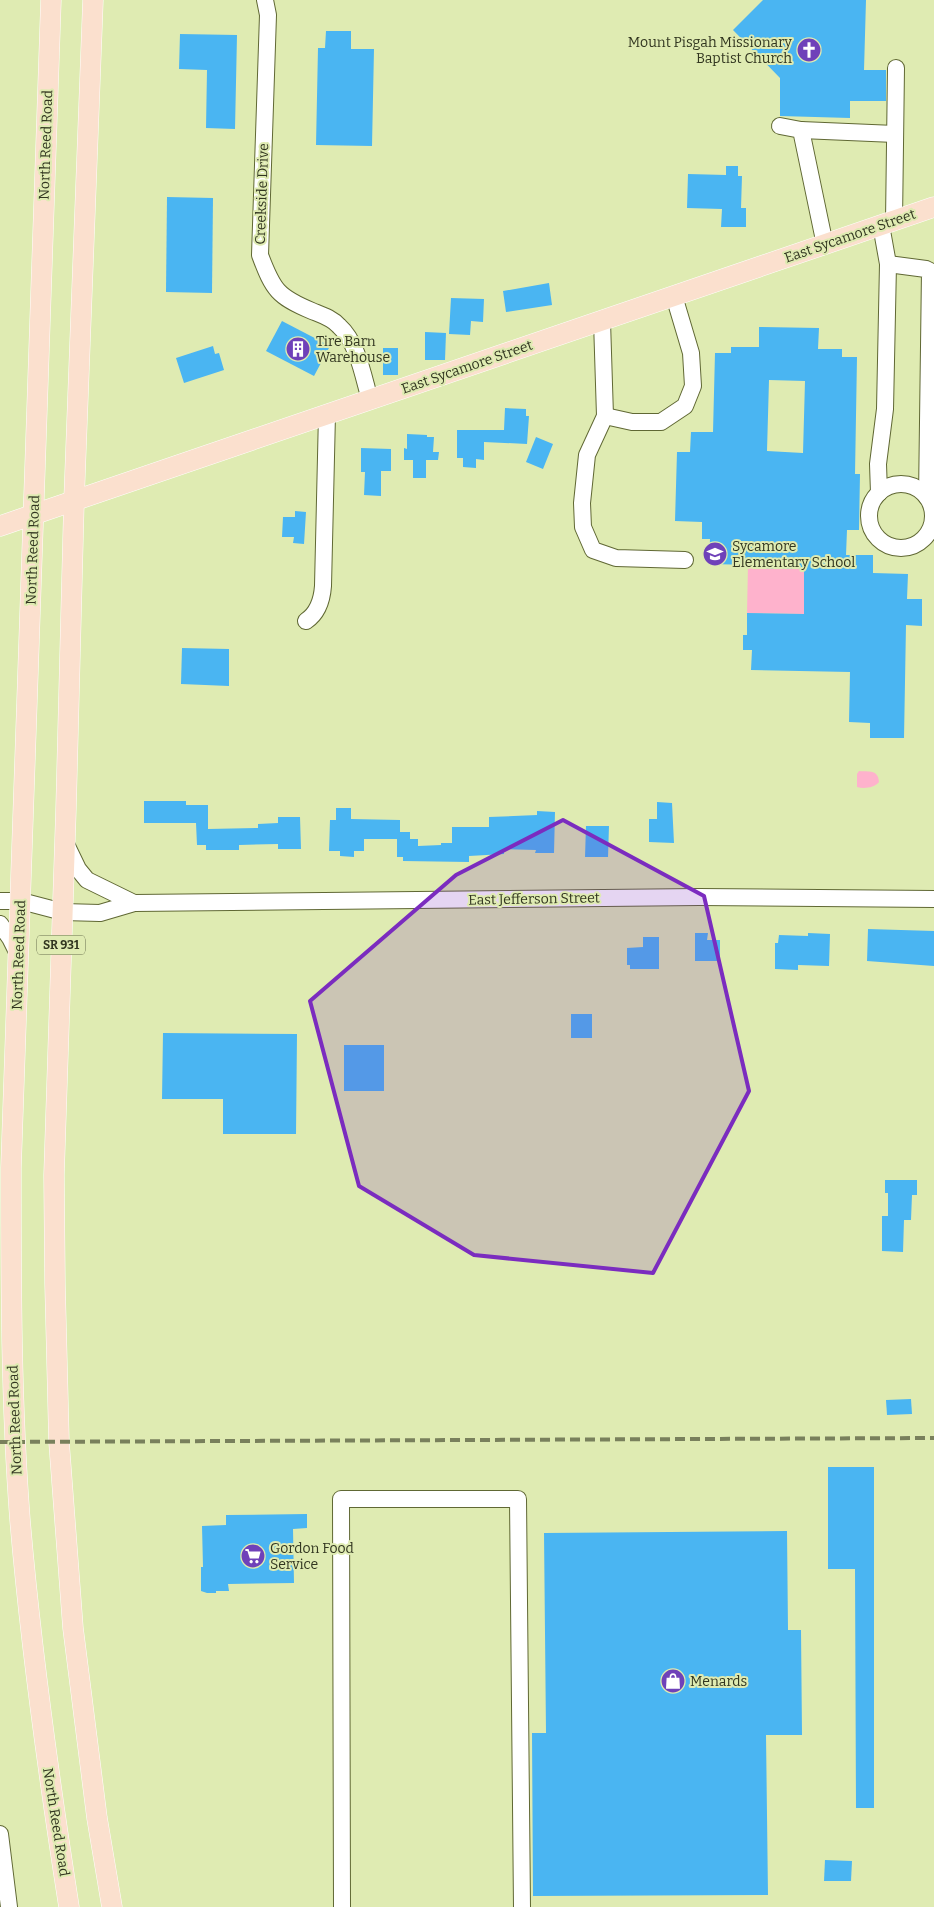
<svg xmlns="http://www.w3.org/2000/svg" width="934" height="1907" font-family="Bitter,serif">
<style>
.green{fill:#feb2cc}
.building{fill:#4ab5f2;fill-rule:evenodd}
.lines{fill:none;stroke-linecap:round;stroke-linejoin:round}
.minor-casing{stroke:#606834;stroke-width:18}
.major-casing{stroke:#fff;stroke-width:21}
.minor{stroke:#fff;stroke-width:16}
.major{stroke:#fbe0ce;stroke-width:20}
.rail{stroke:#79805c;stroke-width:4;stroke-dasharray:10 5;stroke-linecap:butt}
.marked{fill:#7b2cbf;fill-opacity:0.2;stroke:#7b2cbf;stroke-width:4;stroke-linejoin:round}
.labels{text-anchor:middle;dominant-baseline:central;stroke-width:4;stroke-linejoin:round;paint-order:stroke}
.shield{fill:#dfebb2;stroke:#666c4c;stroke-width:1}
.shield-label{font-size:12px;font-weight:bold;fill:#323620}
.poi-label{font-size:14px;fill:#323620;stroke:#dfebb2;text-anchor:start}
.street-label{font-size:14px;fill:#323620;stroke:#dfebb2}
</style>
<rect width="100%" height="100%" fill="#dfebb2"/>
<g class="green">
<path d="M748,565H754L755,568L804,569V614L747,613Z"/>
<path d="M859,771C869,772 878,769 879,782C874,788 864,789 857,787V774Z"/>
</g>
<g class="building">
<path d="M763,0H866L864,70H886V101H850V118L780,116V78L733,30Z"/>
<path d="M326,31H351V49H374L372,146L316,145L318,48H325Z"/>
<path d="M180,34L237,35L235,129L206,128L207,70L179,69Z"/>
<path d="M726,166H738V176H742L741,208H746V227H721L722,209L687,208L688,174L726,175Z"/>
<path d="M167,197L213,198L212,293L166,292Z"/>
<path d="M549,283L552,305L506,312L503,291Z"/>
<path d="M451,298L484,299L483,322L471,321L470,335L449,334Z"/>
<path d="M282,321L330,346L314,376L266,351Z"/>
<path d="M759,327L819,328L818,349H842V357H857L855,474H860L859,530H847L846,555H873V573L908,574L907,599H922V626L906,625L904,738H870V723L849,722L850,672L751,670L752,650H743V635H747V613L804,614V569L754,568V565L709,564L710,539H702V522L675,521L677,452H690L691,432H713L715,353H731V347H759ZM769,380L805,381L803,453L767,451Z"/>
<path d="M425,332L446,333L445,360H425Z"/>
<path d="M213,346L215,354L219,353L224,370L184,383L176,358Z"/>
<rect x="383" y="348" width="15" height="27"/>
<path d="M505,408L526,409V416H529L527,444L484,442V460L476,459V468L463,467V458H457V430H504Z"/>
<path d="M407,434L427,435V437H434L433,452H439L438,460H426V478H413V460H404V448L407,449Z"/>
<path d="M536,437L553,444L543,469L526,462Z"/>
<path d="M361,448L391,449V471H381V496L364,495L365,472H361Z"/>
<path d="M295,511L306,512L304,544L293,543L294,537H282L283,517H295Z"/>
<path d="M182,648L229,649V686L181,684Z"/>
<path d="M144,801H186V805H208V829L258,828V824L278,823V817H300L301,849H278V844L239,845V850H206V845H197L196,823H144Z"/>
<path d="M657,802L672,803L674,843L649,842V819H657Z"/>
<path d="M336,808H351V819L400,820V832H410V839H418V846L441,845V843H452V827H489V817L537,815V811L555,812L554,853H535L536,850L504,849V854L469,856V862L403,861V857H397V839H364V851H354V857L340,856V851H329L330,820H336Z"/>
<path d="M586,826H609L608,857H585Z"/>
<path d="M868,929L934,931V966L867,961Z"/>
<path d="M695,933H708L707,940H720V961H695Z"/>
<path d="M808,933L830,934L829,966L798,965V970L775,969V943H778L779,935L808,936Z"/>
<path d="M643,937H659V969H630V965H627V948L643,947Z"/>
<rect x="571" y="1014" width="21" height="24"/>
<path d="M163,1033L297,1034L296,1134H223V1099H162Z"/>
<rect x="344" y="1045" width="40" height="46"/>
<path d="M885,1180H917V1195H912L911,1220H904L903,1252L882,1251V1216H888V1193H885Z"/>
<path d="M911,1399L912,1414L887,1415L886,1400Z"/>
<path d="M828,1467H874V1808H856L855,1569H828Z"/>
<path d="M307,1514V1528L293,1529L294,1583L228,1584L229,1591H216V1593H207L201,1591V1567H203L202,1526L226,1525V1515Z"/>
<path d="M787,1531L788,1630H801L802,1735H766L768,1895L533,1896L532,1733H546L544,1533Z"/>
<path d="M825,1860L852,1861L851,1881H824Z"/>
</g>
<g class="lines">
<defs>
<g id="minor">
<path d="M265,0L268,15L260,255C273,290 278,297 312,311C322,315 332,318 339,326C358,343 363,376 370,400"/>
<path d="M780,126L801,130L825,245"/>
<path d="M801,130L895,134"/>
<path d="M894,221L896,68"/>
<path d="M888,264L926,269L930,271L927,497"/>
<path d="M602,321L605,416L587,455L582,503L583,527L593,550L616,558L685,560"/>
<path d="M605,416L632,422H661L685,406L693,386L691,353L674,296"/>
<circle cx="901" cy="516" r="32"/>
<path d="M879,493L878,464L885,409L888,264L881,225"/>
<path d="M306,621C318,613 322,600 323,586L327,414"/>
<path d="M65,842L78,869L87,880L134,903"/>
<path d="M0,901H21L63,912L100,913L134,903L699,897L934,899"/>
<path d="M0,924L10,938L18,954"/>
<path d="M0,1834L9,1907"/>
<path d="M342,1907L341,1499H518L522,1907"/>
</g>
<g id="major">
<path d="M51,0L11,1168C11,1285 11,1403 20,1520C31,1650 49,1779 69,1907"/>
<path d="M93,0L74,501L66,809L54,1175L55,1284L59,1442L73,1628L97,1818L112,1907"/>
<path d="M0,526L934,207"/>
</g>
</defs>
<use href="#minor" class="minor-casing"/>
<use href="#major" class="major-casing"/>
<use href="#minor" class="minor"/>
<use href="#major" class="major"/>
<path class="rail" d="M0,1442L934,1438"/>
</g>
<path class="marked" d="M563,820L704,896L749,1091L653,1273L474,1255L359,1186L310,1001L456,875Z"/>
<defs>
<symbol id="church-disc" viewBox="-11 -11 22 22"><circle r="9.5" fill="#6f41b9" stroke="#dfebb2"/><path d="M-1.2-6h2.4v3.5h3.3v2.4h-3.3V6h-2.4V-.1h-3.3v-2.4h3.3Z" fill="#fff"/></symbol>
<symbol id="building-disc" viewBox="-11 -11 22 22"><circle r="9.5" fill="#6f41b9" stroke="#dfebb2"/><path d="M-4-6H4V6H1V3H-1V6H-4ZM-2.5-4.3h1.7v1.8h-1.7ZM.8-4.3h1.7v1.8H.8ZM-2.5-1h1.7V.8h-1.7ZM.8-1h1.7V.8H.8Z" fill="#fff"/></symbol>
<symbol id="school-disc" viewBox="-11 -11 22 22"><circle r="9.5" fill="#6f41b9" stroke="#dfebb2"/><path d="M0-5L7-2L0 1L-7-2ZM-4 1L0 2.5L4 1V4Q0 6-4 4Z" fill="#fff"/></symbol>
<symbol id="supermarket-disc" viewBox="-11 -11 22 22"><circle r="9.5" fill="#6f41b9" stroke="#dfebb2"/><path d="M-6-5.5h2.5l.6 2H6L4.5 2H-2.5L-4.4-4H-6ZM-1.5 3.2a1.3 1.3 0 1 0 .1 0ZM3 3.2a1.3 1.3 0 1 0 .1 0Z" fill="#fff"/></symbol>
<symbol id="shop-disc" viewBox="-11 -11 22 22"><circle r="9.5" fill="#6f41b9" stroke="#dfebb2"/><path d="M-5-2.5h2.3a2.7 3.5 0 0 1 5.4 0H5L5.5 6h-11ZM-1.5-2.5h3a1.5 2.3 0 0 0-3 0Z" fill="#fff"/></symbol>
</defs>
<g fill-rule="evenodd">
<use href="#church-disc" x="795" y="36" width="28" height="28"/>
<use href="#building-disc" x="284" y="335" width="28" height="28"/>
<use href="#school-disc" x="701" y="540" width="28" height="28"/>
<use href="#supermarket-disc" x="239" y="1542" width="28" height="28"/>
<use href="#shop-disc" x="659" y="1667" width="28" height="28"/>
</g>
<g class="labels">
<rect class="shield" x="37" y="935.5" width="48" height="19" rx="4"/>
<g class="shield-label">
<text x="61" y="945">SR 931</text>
</g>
<g class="poi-label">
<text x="792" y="42" text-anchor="end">Mount Pisgah Missionary<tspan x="792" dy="16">Baptist Church</tspan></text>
<text x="316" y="341">Tire Barn<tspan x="316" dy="16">Warehouse</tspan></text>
<text x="732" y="546">Sycamore<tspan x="732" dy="16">Elementary School</tspan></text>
<text x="270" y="1548">Gordon Food<tspan x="270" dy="16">Service</tspan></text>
<text x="690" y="1681">Menards</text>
</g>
<g class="street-label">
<text transform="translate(46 145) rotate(-88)">North Reed Road</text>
<text transform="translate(262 194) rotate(-88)">Creekside Drive</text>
<text transform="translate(850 236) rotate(-19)">East Sycamore Street</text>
<text transform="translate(467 367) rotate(-19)">East Sycamore Street</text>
<text transform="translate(33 550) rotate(-88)">North Reed Road</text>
<text transform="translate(534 899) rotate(-1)">East Jefferson Street</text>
<text transform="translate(19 955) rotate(-88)">North Reed Road</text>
<text transform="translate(15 1420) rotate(-92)">North Reed Road</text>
<text transform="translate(56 1822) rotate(81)">North Reed Road</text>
</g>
</g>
</svg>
